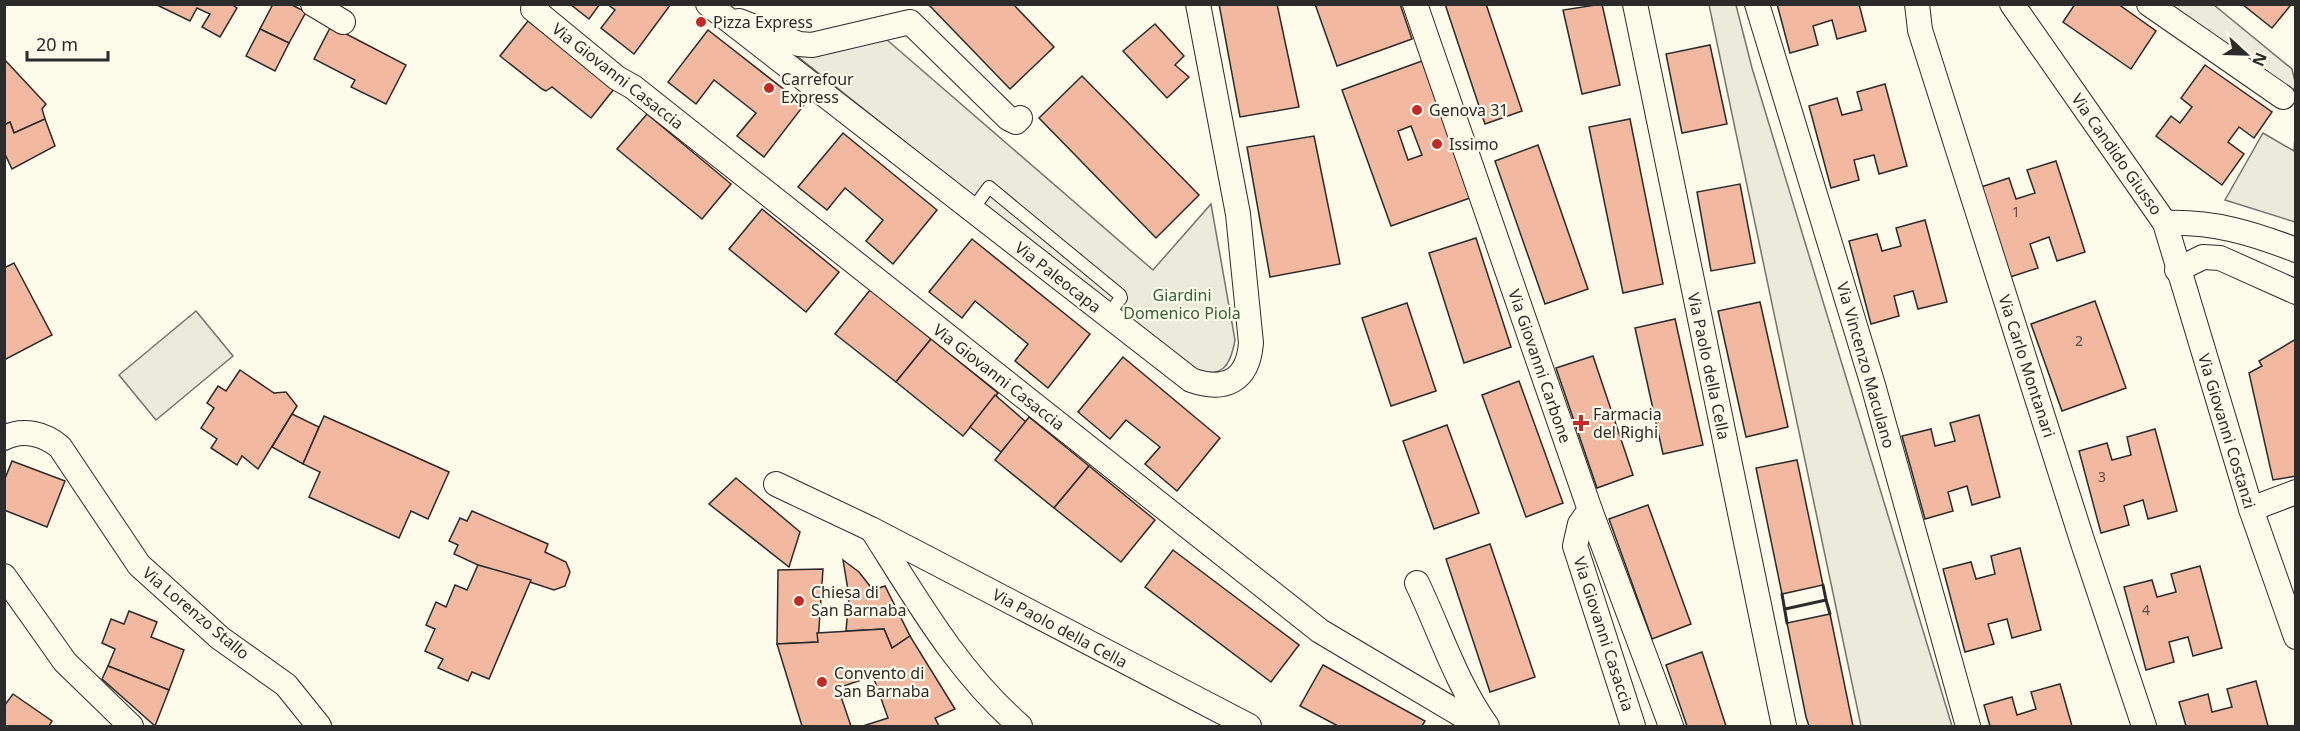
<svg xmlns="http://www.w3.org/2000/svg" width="2300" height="731" font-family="'Noto Sans',sans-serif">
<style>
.green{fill:#ecebdb;stroke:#74746e;stroke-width:1.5}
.building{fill:#f2b8a0;stroke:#2b2b2b;stroke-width:1.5;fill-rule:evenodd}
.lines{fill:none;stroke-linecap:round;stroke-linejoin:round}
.service-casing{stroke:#2b2b2b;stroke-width:14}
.minor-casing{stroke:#2b2b2b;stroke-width:26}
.service{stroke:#fdfbea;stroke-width:12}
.minor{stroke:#fdfbea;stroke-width:24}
.wall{stroke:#2b2b2b;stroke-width:3}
.poi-dot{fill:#c62828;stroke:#fdfbea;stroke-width:2}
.labels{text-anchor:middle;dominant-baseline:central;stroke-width:4.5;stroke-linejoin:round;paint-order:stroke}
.number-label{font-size:14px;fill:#5d4e48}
.poi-label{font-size:16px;fill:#2b2b2b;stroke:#fdfbea;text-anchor:start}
.street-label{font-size:16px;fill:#2b2b2b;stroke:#fdfbea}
.park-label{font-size:16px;fill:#34623c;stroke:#fdfbea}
</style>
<rect width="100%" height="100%" fill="#fdfbea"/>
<g class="green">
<path d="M1709,5H1736L1752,68L1952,726H1861Z"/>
<path d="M2169,5H2214L2292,69L2296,86L2291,93Z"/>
<path d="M879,33L1153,270L1211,204L1235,340C1230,368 1222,378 1192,370L797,56Z"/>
<path d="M2263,133L2294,151L2295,137V222L2225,200Z"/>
<path d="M196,311L233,356L156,420L119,375Z"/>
</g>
<g class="building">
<path d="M231,4L237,8L220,37L202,27L210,14L197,8L190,21L157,5Z"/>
<path d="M273,4H290L306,12L289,43L260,29Z"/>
<path d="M570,4H600L589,19Z"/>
<path d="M607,4H671L634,54L601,28L615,10Z"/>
<path d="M928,4H1013L1054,47L1010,89Z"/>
<path d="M1219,4H1277L1299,107L1240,117Z"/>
<path d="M1315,4H1400L1412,39L1337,66Z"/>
<path d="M1445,4H1486L1522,111L1485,124Z"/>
<path d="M1602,4L1620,85L1582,94L1563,10Z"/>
<path d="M1777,4H1859L1866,31L1837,39L1832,20L1813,26L1818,45L1790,53Z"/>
<path d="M2075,4H2118L2156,31L2131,69L2063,22Z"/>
<path d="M2242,4H2289L2290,6L2272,28Z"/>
<path d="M528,21L614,89L591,118L552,87L546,91L542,89L500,56Z"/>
<path d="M1155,24L1184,56L1175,65L1189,77L1167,98L1123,51Z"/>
<path d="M331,26L406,65L386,104L351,87L355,80L314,59Z"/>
<path d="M260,29L289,43L275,71L246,56Z"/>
<path d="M708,30L804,105L764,157L737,136L756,113L714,80L696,104L668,82Z"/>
<path d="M1710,45L1727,124L1682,133L1666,54Z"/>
<path d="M4,59L46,104L42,109L45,119L14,133L10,122L4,125Z"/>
<path d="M1422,61L1470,198L1391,226L1342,90ZM1411,126L1422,155L1408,160L1398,131Z"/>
<path d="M2205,65L2272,112L2254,138L2239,127L2228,142L2244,154L2222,185L2156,136L2171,116L2180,123L2192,107L2181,98Z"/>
<path d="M1082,76L1199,195L1156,238L1039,118Z"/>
<path d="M1885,84L1907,166L1879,174L1874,155L1854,160L1859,180L1831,188L1809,106L1837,98L1842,115L1862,110L1857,92Z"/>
<path d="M647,114L731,184L702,219L617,149Z"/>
<path d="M45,119L55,146L12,169L4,152V125L10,122L14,133Z"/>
<path d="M1630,119L1663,284L1623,293L1589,127Z"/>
<path d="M843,133L937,210L893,264L866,241L883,220L845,188L827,210L798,187Z"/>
<path d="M1314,136L1340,264L1270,277L1247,147Z"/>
<path d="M1538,145L1588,289L1545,304L1495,161Z"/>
<path d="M2056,161L2085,252L2057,261L2049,237L2030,244L2038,268L2010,277L1981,187L2009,178L2016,199L2035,193L2027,170Z"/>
<path d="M1740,184L1755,263L1711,271L1697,192Z"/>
<path d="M762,209L839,272L806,312L729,249Z"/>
<path d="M1925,220L1947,302L1918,309L1913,291L1894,296L1899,316L1871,324L1849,241L1877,234L1882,251L1901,246L1896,228Z"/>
<path d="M1476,238L1511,347L1464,363L1429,253Z"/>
<path d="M972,239L1090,334L1048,388L1015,361L1028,344L975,301L962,318L929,292Z"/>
<path d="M14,263L52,335L4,360V268Z"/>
<path d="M870,290L931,339L896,382L835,334Z"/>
<path d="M2095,301L2126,388L2062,411L2031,324Z"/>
<path d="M1760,302L1788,427L1746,437L1718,311Z"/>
<path d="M1407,303L1436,391L1391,406L1362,318Z"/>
<path d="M1675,319L1703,445L1663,454L1635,328Z"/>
<path d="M931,339L998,393L963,436L896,382Z"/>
<path d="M2296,339V476L2273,480L2249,373L2262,366L2259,361Z"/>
<path d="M1593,356L1633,475L1597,488L1556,368Z"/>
<path d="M1123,357L1220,438L1177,491L1145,464L1160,447L1126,420L1110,439L1078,412Z"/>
<path d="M240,370L274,393L286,392L297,406L258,469L242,456L237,465L211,448L217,439L201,428L214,408L207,403L218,386L226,391Z"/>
<path d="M1519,381L1563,503L1526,517L1482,395Z"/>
<path d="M995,395L1026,422L1001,452L970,427Z"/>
<path d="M292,414L319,427L303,464L272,447Z"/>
<path d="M1979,415L2000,497L1972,505L1967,486L1948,492L1953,511L1925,519L1902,436L1931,429L1935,446L1955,441L1950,423Z"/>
<path d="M324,416L449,472L428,519L411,511L399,538L309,497L320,472L303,464Z"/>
<path d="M1029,417L1089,466L1054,508L995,460Z"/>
<path d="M1447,425L1479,513L1434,529L1403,441Z"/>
<path d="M2155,429L2177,511L2148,519L2143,500L2124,506L2129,525L2101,533L2079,451L2107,443L2112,460L2131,455L2127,437Z"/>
<path d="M1797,460L1823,585L1782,594L1756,468Z"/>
<path d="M12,461L65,481L47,527L4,510V481Z"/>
<path d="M1089,466L1155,520L1121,562L1054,508Z"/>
<path d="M736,478L800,532L789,567L709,504Z"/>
<path d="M1648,505L1691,624L1652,639L1609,519Z"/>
<path d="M472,511L548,544L545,552L566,562L570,572L565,586L554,590L478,565L454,554L458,545L449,541L460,518L467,521Z"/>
<path d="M1490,544L1535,677L1490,692L1446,559Z"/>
<path d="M2020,548L2041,630L2012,638L2007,619L1988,624L1994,644L1965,652L1943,569L1971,562L1976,579L1995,574L1991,556Z"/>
<path d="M1173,550L1299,645L1271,682L1145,587Z"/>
<path d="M843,560L859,572L873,590L885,586L910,636L892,648L884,629L846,631L849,596Z"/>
<path d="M478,565L531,580L489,679L472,672L468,681L438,668L443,659L425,651L435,629L426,625L436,602L446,607L455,585L467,590Z"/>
<path d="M2200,566L2222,648L2193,656L2188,637L2169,642L2174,662L2146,670L2124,587L2152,580L2157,597L2176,592L2171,574Z"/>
<path d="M823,569L818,642L777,644L778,570Z"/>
<path d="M129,611L157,622L151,637L184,650L169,690L108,666L115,649L102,643L111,619L124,624Z"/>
<path d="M1830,614L1853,726H1809L1806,717L1787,623Z"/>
<path d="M884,629L892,648L910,636L955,709L935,718L939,726H863L888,718L873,676L838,688L851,726H802L777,644L818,642L817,633Z"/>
<path d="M1702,652L1726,726H1687L1666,665Z"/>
<path d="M1323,665L1425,721L1422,726H1338L1300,706Z"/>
<path d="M108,666L169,690L155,726L102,679Z"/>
<path d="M2256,681L2268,726H2186L2179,702L2208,694L2212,712L2232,707L2227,689Z"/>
<path d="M2060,684L2072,726H1990L1984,705L2012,697L2017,715L2036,709L2031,692Z"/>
<path d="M13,694L52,721L49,726H4V706Z"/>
</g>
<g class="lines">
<defs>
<path id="service" d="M972,210L989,187L1120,295L1121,298L1108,315"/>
<g id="minor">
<path d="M313,4L343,22"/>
<path d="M708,4L1191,380C1225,392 1248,381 1251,343L1238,214L1198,4"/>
<path d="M1415,4L1590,510L1671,726"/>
<path d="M1635,4L1784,726"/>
<path d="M1757,4L1873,385L1968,726"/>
<path d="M1917,4L1920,30L2082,540L2144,726"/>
<path d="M2012,4L2165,223L2251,509L2296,637"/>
<path d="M2149,4L2283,97"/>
<path d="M533,9L617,78L633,87L1320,631L1480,726"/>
<path d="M739,21L799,44L812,45L910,22L1008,118L1016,122L1020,118"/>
<path d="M2165,223C2212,221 2252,233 2296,250"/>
<path d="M2177,270L2203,257L2220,258L2296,292"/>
<path d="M4,438C23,428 45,434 60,447L139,565L220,638L286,685L319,726"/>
<path d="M776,484L871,529L1249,726"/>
<path d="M2251,509L2296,492"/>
<path d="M1590,510L1580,524L1575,546L1633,726"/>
<path d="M873,531C917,600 957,671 1020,726"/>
<path d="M4,576L65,662L131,726"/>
<path d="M1417,583C1440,631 1456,683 1487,726"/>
</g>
</defs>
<use href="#service" class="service-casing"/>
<use href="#minor" class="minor-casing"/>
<use href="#service" class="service"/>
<use href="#minor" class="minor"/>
<g class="wall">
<path d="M1782,594L1787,623"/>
<path d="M1826,600L1830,614"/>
<path d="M1785,609L1826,600L1823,585"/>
</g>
</g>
<g class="poi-dot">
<circle cx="701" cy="22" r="6"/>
<circle cx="769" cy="88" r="6"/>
<circle cx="1417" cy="110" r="6"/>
<circle cx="1437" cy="144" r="6"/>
<path d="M1578 414h6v6h6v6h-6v6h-6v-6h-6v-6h6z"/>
<circle cx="799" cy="601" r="6"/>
<circle cx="822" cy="682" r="6"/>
</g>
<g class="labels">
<g class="number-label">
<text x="2016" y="211">1</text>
<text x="2079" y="340">2</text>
<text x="2102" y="476">3</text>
<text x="2146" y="609">4</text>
</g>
<g class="poi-label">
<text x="713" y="22">Pizza Express</text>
<text x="781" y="79">Carrefour<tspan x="781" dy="18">Express</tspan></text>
<text x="1429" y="110">Genova 31</text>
<text x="1449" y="144">Issimo</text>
<text x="1593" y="414">Farmacia<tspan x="1593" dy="18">del Righi</tspan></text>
<text x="811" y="592">Chiesa di<tspan x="811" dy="18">San Barnaba</tspan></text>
<text x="834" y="673">Convento di<tspan x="834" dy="18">San Barnaba</tspan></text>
</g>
<g class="street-label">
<text transform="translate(618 76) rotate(38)">Via Giovanni Casaccia</text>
<text transform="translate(2117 154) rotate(55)">Via Candido Giusso</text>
<text transform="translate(1058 277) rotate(38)">Via Paleocapa</text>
<text transform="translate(1866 365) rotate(74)">Via Vincenzo Maculano</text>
<text transform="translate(1540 366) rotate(71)">Via Giovanni Carbone</text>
<text transform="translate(1709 366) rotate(78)">Via Paolo della Cella</text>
<text transform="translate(2027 366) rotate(72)">Via Carlo Montanari</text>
<text transform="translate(999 377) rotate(38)">Via Giovanni Casaccia</text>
<text transform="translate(2227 431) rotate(73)">Via Giovanni Costanzi</text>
<text transform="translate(196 613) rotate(40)">Via Lorenzo Stallo</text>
<text transform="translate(1060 628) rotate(28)">Via Paolo della Cella</text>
<text transform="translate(1604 634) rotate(72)">Via Giovanni Casaccia</text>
</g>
<g class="park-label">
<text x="1182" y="295">Giardini<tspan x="1182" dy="18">Domenico Piola</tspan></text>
</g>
</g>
<rect width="2300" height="731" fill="none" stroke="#2b2b2b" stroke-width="12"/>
<g transform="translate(2246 54) rotate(112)" stroke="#fdfbea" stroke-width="4.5" paint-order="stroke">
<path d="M0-4.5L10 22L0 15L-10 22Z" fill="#2b2b2b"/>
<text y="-9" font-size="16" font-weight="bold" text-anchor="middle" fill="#2b2b2b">N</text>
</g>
<path d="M27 51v9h81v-9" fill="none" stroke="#2b2b2b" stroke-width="3"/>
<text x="36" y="51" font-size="18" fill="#2b2b2b" stroke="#fdfbea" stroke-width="4.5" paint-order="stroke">20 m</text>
</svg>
